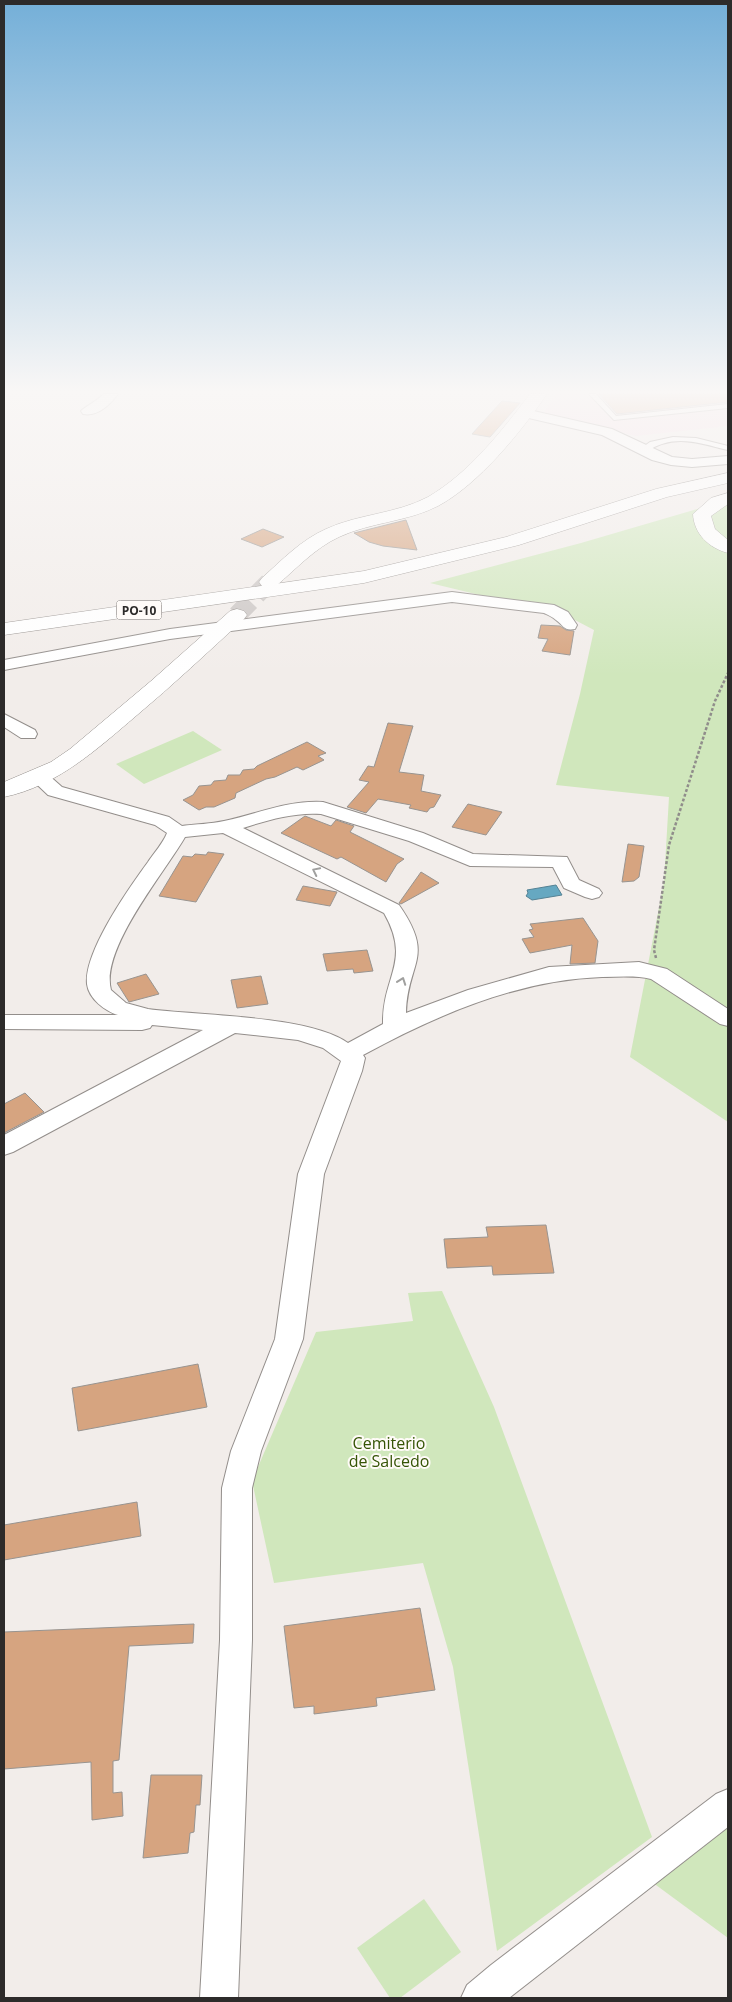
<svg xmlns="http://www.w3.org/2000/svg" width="732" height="2002" font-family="'Open Sans',sans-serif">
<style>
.commercial{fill:#f6dde6}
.green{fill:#d0e7bc}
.water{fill:#66a8c1;stroke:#558294}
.building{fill:#d6a480;stroke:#989490}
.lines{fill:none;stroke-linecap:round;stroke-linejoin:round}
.secondary-tunnel{stroke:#cbc6c4;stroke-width:19;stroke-dasharray:19 9;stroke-linecap:butt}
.lane-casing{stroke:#938e8b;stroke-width:2}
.street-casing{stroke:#938e8b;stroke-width:2}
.secondary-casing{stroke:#938e8b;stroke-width:1}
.highway-casing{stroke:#938e8b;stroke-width:1}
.path{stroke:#908d8b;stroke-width:2.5;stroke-dasharray:3 2;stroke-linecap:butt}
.lane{fill:#fff;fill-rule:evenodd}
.street{fill:#fff;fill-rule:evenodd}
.secondary{fill:#fff;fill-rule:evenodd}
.highway{fill:#fff;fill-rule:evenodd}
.oneway{stroke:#a0a09f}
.labels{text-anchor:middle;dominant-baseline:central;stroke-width:4;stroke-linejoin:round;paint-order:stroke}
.shield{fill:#fffbf8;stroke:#6c6968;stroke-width:1}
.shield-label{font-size:12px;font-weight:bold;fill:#2d2b2a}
.near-park-label{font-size:16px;fill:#355405;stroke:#fffbf8}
</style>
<rect width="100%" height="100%" fill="#f2edea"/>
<path class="commercial" d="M556,394H728V426L635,436L544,412Z"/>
<g class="green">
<path d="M728,500V1122L630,1057L664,882L669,797L556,785L580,694L594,630L550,607L492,598L430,583L581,543Z"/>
<path d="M193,731L222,750L144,784L116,764Z"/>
<path d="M442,1291L494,1407L652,1837L497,1951L453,1667L423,1563L274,1583L252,1481L316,1332L413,1321L408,1293Z"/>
<path d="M728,1806V1938L641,1874Z"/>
<path d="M424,1899L461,1952L400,1998H390L357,1948Z"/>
</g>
<path class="water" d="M556,885L562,895L532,900L526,896L528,893L527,890Z"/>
<g class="building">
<path d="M599,394H728V402L617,414Z"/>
<path d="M502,401L520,403L490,437L472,434Z"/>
<path d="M406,520L417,550L383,546L369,542L354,533Z"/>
<path d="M263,529L284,537L262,547L241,539Z"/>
<path d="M541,625L560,626L566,630L574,631L570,655L542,651L548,639L538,638Z"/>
<path d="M388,723L413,726L399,772L424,775L421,791L441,795L434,807L430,808L427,812L409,808L411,805L378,799L366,813L347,807L369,782L359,780L368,766L374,767Z"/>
<path d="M307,742L326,753L318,756L324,760L303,770L297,767L275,777L266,779L236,793L235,798L214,807H206L199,810L183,800L193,795L199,786L211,785L214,781L226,780L228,775H240L243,770L254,769L257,766Z"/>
<path d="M468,804L502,812L486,835L452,827Z"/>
<path d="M305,816L331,826L336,820L354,826L350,832L404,859L397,864L386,882L341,857L337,859L281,833Z"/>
<path d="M628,844L644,846L639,877L634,881L622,882Z"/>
<path d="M208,852L224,854L196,902L159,896L183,856L192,857L195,854L206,855Z"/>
<path d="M421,872L439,883L401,904L399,903Z"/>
<path d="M303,886L337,892L330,906L296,900Z"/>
<path d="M583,918L598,941L595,963L570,964L572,945L530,953L522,939L534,937L529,930L533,929L530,924Z"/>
<path d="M367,950L373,971L354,973L353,969L327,971L323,954Z"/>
<path d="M146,974L159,994L129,1002L117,983Z"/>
<path d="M261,976L268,1004L237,1008L231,980Z"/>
<path d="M25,1093L44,1112L4,1133V1104Z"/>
<path d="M546,1225L554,1273L493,1275L492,1266L447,1268L444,1239L488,1237L486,1227Z"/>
<path d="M198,1364L207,1407L78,1431L72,1388Z"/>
<path d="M137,1502L141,1536L4,1560V1525Z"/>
<path d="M420,1608L435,1690L376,1698L377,1706L314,1714V1706L294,1708L284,1626Z"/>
<path d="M194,1624L193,1643L129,1646L119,1760L113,1761V1793L122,1792L123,1816L92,1820L91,1762L4,1769V1632Z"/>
<path d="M151,1775H202L200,1805H196L194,1832L190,1833L188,1853L143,1858Z"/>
</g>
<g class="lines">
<path class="secondary-tunnel" d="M237,615L269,582"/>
<defs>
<g id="lane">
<path d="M589,394H596L616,416L728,404V408L614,420Z"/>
<path d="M673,437L696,438L728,446V450C698,443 674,433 646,452L639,450L650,442Z"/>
</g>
<g id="street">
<path d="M104,394H118C110,405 97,417 83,414L81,411C85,407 98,400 104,394Z"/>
<path d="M525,409L612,429L672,457L692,459L728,456V464L692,467L671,465L652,460L602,435L520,416L518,413L520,410Z"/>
<path d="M452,592L554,605L568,612L577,625L575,629C564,631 564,626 556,620C553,617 548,615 544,613L452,602L170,639L4,670V660L170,629Z"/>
<path d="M4,714L35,730L37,734L35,738H21L4,727Z"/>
<path d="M38,770L45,772L62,787L169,817L182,826C196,824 211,824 224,821C257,814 288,800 323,802L423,833L473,854L567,857L579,880L599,889L602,893L599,897L592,899L585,897L564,888L553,867L470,866L409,841L321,814C295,812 268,820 243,828L399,905C436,958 407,962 406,1013L468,990L549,967L639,962L667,969L728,1009V1026L720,1024L651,979C635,975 619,977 602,977C517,980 437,1015 363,1055L365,1058L362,1071L324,1174L303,1339L261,1451L252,1488V1640L238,1998H200L220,1640L222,1488L231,1451L275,1339L298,1174L341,1061L323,1048L298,1040L235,1033L13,1152L4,1155V1135L203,1030L152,1025L150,1028L142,1030L4,1029V1015H118C105,1011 89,999 87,984C84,952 129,888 148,862C154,853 163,843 167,833L155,825L48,795L28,776L31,772ZM223,833L384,913C412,962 382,976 383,1024L348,1043C308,1015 200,1016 148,1009L126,1003L111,990C100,949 165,872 185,837Z"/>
<path d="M728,1789V1827L509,1998H461L467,1985L491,1965L716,1794Z"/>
</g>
<g id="secondary">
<path d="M530,394H547C520,433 479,484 438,506C407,522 371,522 339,537C315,548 296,569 276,586H262L259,582L262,578C282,560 301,540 326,529C358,514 396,514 428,497C469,473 501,432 530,394Z"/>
<path d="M728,493V504L711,516L715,529L728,540V553C709,548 694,534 693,514L711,498Z"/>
<path d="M237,609L244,611L247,615L244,619C208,652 173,685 136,716C96,750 57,786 4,797V782L51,762L70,749L151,681L230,611Z"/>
</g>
<path id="highway" d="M728,473V483L667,497L519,545L364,583L4,635V623L364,571L506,537L656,489Z"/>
</defs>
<use href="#lane" class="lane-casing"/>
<use href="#street" class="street-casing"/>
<use href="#secondary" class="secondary-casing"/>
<use href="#highway" class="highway-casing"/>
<path class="path" d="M656,958L654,950L669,845L715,701L728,673"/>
<use href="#lane" class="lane"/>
<use href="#street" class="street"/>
<use href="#secondary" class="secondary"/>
<use href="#highway" class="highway"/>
</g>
<defs><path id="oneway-chevron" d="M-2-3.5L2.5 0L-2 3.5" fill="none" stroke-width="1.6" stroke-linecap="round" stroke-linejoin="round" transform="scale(1.25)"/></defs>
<g class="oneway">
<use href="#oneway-chevron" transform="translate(316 871) rotate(-154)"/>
<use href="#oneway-chevron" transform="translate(402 981) rotate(-70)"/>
</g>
<linearGradient id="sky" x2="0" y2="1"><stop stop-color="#74afd8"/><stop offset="0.58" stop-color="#f9f7f6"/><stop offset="1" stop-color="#f9f7f6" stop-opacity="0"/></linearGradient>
<rect width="732" height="675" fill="url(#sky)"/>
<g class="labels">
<rect class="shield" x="116.5" y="600.5" width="45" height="19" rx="4"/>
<g class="shield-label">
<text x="139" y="610">PO-10</text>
</g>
<g class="near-park-label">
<text x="389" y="1443">Cemiterio<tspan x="389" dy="18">de Salcedo</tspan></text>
</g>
</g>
<rect width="732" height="2002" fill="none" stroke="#2d2b2a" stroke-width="10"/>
</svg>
